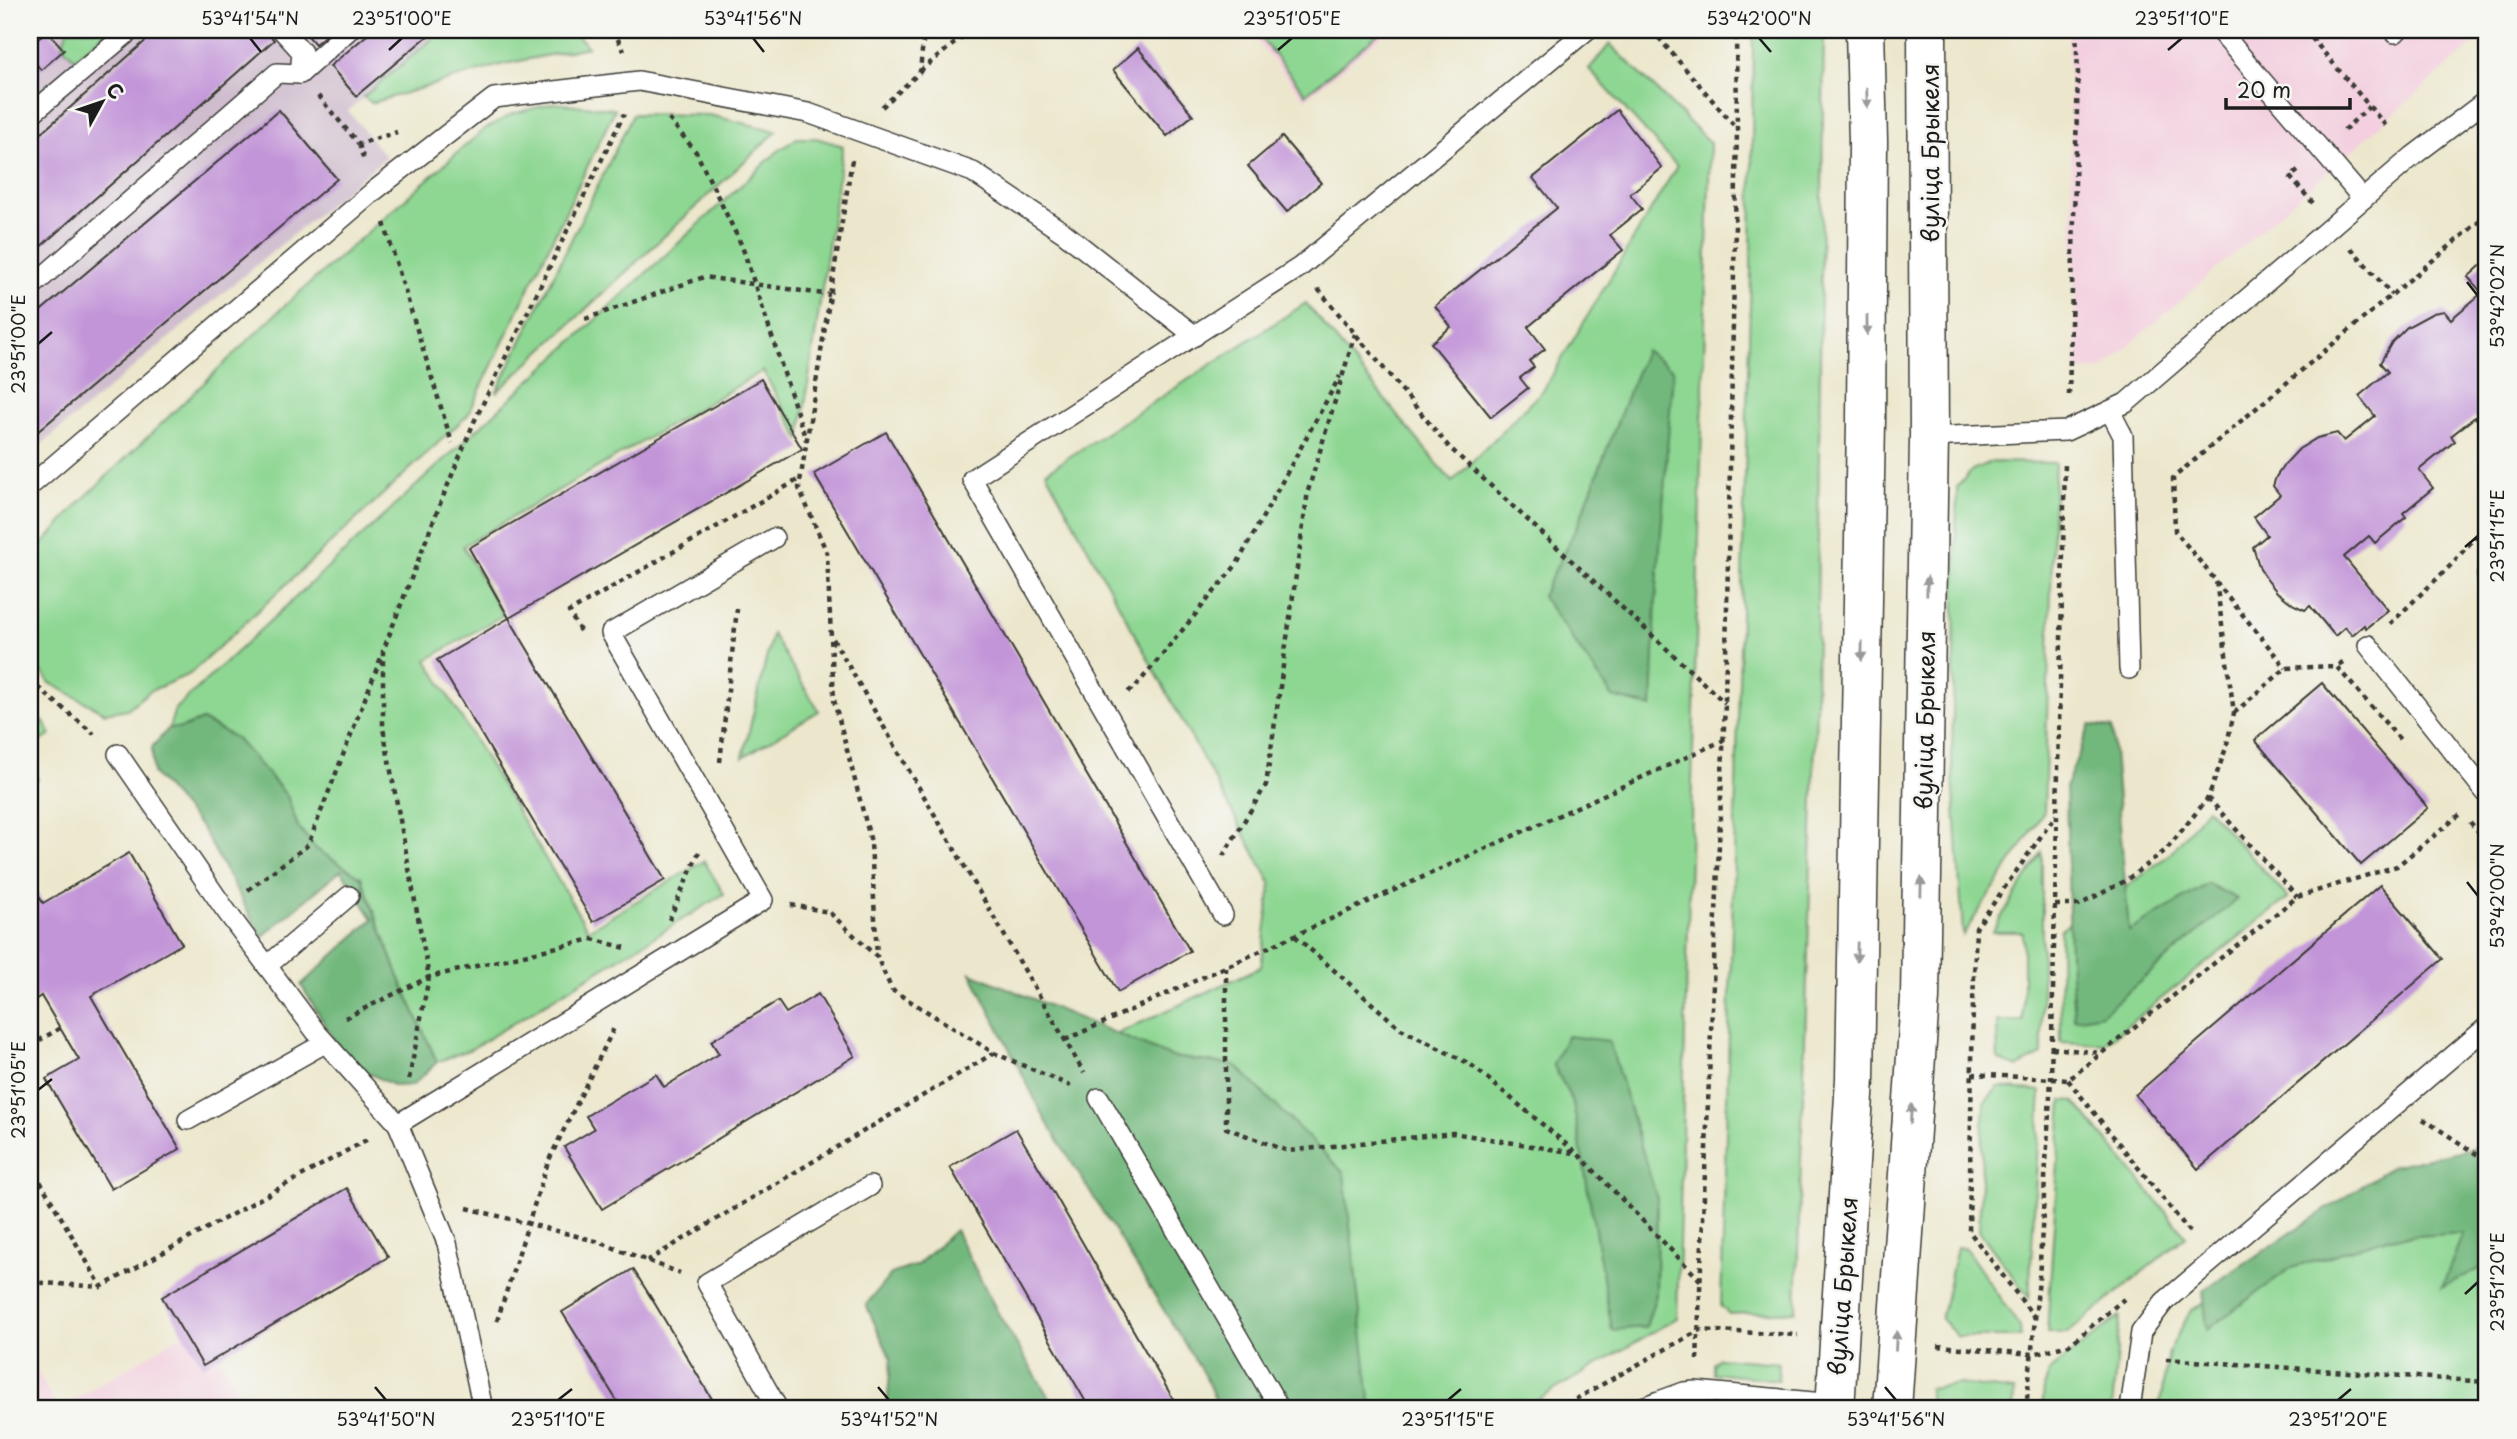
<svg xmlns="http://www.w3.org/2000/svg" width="2517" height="1439" font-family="'Playpen Sans',sans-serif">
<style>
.built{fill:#f3cfdf}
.industrial{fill:#cfbdce}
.green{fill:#8ed793;stroke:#557a58;stroke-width:2}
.forest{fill:#72b87d;stroke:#476a4c;stroke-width:2}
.building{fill:#c295d8}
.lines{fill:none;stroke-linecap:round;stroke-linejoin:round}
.service-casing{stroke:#3b3a36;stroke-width:22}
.primary-casing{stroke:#3b3a36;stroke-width:41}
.path{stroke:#3b3a36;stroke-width:4.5;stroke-dasharray:5 5;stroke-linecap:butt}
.service{stroke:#fff;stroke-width:19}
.primary{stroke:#fff;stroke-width:38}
.oneway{fill:#999}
.ticks{fill:none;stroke:#1c1c1c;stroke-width:2.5}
.labels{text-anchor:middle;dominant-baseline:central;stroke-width:5;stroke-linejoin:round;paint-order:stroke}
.street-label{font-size:23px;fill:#1c1c1c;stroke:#f6f6f2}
.neatline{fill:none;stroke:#1c1c1c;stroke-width:2.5}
.ticks-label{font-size:18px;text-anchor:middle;fill:#1c1c1c}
</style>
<rect width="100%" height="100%" fill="#f6f6f2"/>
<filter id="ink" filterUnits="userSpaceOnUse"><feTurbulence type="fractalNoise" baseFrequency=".0143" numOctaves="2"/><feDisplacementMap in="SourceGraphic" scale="14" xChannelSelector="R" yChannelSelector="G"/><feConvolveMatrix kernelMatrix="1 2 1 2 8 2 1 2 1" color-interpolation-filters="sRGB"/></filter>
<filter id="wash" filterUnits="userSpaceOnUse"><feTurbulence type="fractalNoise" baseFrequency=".00686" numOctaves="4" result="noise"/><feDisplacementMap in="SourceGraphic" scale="28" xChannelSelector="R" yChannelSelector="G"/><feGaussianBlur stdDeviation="1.57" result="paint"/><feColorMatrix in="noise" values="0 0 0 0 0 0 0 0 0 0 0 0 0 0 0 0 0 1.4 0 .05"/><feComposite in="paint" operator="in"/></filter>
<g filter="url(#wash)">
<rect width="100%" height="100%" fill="#ece7cc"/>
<g class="built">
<path d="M1247,30H1390L1305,99Z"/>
<path d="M2068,30H2487V32L2101,370L2077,371Z"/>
<path d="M184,1334L203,1366L219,1357L249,1409H59Z"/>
<path d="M35,1368L58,1409H30V1371Z"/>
</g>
<path class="industrial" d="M30,30H445L348,111L386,157L30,454Z"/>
<g class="green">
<path d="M68,30H108L75,59L62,45Z"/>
<path d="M443,30H573L588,47L500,65L372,103L363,97Z"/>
<path d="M1254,30H1383L1306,94Z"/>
<path d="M1753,30H1824L1816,710L1796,1311L1729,1314L1721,1306L1751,270Z"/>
<path d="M1610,44L1710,143L1677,1318L1522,1409H1301L1097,1043L1261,967L1271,883L1046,472L1306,303L1452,482L1544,389L1677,166L1589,69Z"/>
<path d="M553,103L615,109L468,415L190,674L150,691L127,709L105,713L50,683L30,655L31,558L79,503L282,308L482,131L512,114Z"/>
<path d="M633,114L709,115L777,131L496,393Z"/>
<path d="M797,138H816L843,146L800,439L763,371L463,546L503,615L427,660L588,930L704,861L724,894L471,1049L437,1062L399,977L361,877L316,849L298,827L287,796L270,776L202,720L182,728H169L175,709L777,152Z"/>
<path d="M1990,462L2055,463L2044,812L1963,935L1952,760L1957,487L1972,470Z"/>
<path d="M772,634L819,711L743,757Z"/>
<path d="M30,709L44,722L51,735L33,746L31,763L38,780L30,786Z"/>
<path d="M2207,808L2288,898L2104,1044L2061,1042L2060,930L2084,910L2128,886L2171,853Z"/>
<path d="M2042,852V1055L2018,1067L1998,1060L1997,1021H2023V932H1992Z"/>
<path d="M1998,1087L2041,1091L2029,1298L1979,1231L1984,1103Z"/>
<path d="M2062,1100L2074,1101L2186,1236L2068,1333H2047Z"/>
<path d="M2487,1187V1409H2159L2169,1351L2191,1310L2227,1292Z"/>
<path d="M1957,1247L1966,1249L2020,1327L2021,1337H1958L1941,1319Z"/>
<path d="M2120,1316L2112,1409H2042L2044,1388L2050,1370Z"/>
<path d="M1719,1358L1779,1363L1778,1380L1713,1373V1364Z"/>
<path d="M1959,1384L2014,1391L2013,1409H1938L1929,1400V1389Z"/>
</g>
<g class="forest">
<path d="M1645,350L1673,370L1656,602L1652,707L1613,697L1542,596L1578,524Z"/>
<path d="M202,720L236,738L287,796L298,827L316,849L361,877L399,977L437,1062L413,1085L395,1086L368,1073L341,1051L301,985L373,919L341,870L262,937L202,828L153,773L152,747L169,728H182Z"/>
<path d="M2090,725L2112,728L2129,931L2208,884L2237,899L2102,1014L2074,1019L2070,957L2066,786Z"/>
<path d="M971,973L1172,1057L1235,1065L1344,1173L1371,1409H1219L1206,1378L1045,1119Z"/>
<path d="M1567,1036L1609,1041L1657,1199L1656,1295L1646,1327L1612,1330L1573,1103L1553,1064Z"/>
<path d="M2487,1145V1265L2442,1287L2463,1233L2387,1238L2289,1269L2207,1330L2203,1291L2392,1166Z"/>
<path d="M955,1230L999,1315L1056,1409H887L891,1359L866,1305L891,1274L917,1265Z"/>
</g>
<g id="blocks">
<g class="building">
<path d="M158,30H265L274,40L30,256V143Z"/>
<path d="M303,30H332L315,44Z"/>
<path d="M373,30H435L356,96L330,66Z"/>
<path d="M47,31L64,50L41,70L30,57V46Z"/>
<path d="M1138,48L1193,115L1167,136L1113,70Z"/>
<path d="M279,110L337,179L30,438V320Z"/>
<path d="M1617,110L1662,168L1630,194L1642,209L1610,235L1623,250L1528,327L1545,349L1529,361L1534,367L1520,378L1528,388L1491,417L1431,343L1451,327L1435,306L1557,208L1533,178Z"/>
<path d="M1282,137L1321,183L1287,212L1248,166Z"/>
<path d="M2487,260V419L2481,424L2475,417L2451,436L2455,441L2419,470L2433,488L2403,513L2406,517L2375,543L2369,536L2344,557L2388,610L2366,628L2364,625L2352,635L2345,627L2335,636L2310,606L2305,610L2294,605L2277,592L2268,581L2260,569L2253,547L2267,535L2254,517L2280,495L2273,486L2276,477L2284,465L2299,449L2317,438L2337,433L2344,441L2375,416L2359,396L2388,372L2380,363L2392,342L2407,327L2433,313L2444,311L2451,319L2482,293L2468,277Z"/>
<path d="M761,379L802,449L509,618L665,880L593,922L437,660L509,618L469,548Z"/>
<path d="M886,432L1190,951L1118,992L814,474Z"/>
<path d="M2322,683L2428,808L2361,865L2255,740Z"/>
<path d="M129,853L182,944L91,996L180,1149L111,1189L46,1079L79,1060L41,996L30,1003V893L35,890L43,903Z"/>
<path d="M2380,885L2443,959L2198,1169L2135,1095Z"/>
<path d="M818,994L855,1056L602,1209L564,1147L594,1129L586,1116L656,1074L664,1087L719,1054L711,1041L778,1001L786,1013Z"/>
<path d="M1016,1129L1055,1195L1179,1409H1090L950,1167Z"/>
<path d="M347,1188L388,1257L203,1366L162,1297Z"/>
<path d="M633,1269L655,1304L718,1409H622L562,1312Z"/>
</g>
</g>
</g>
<g filter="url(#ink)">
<use href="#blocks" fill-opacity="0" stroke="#3b3a36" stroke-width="2"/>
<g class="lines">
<defs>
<g id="service">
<path d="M282,30L302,52L300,74L349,30"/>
<path d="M2219,30L2363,199"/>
<path d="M2395,33L2398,30"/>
<path d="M30,115L131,30"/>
<path d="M30,288L277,73L300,74"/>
<path d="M2110,411L2123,436L2129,669"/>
<path d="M1929,437L2066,431L2126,403L2413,156L2487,100"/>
<path d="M30,486L374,191L494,98L639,81L808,113L973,172L1064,233L1195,336"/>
<path d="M2487,575V576"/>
<path d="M2368,645L2487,794"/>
<path d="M118,754L224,908L316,1032L398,1124L447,1243L483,1409"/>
<path d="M1223,915L972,479L1300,267L1587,30"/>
<path d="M267,966L349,896"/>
<path d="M1099,1098L1280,1409"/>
<path d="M188,1120L325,1043"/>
<path d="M398,1124L763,900L611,633L774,538"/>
<path d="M778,1409L707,1283L870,1186"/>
<path d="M1637,1409L1684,1392L1695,1391L1835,1404"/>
<path d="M2130,1409L2141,1332L2164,1302L2487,1027"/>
</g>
<g id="primary">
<path d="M1835,1409L1855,1079L1866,420L1868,141L1865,30"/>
<path d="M1892,1409L1920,998L1929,437L1927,30"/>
</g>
</defs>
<use href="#service" class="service-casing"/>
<use href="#primary" class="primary-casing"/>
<g class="path">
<path d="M613,30L624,51"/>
<path d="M1652,30L1737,129"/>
<path d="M2305,30L2386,126"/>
<path d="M30,34L34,30"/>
<path d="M920,71L971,30"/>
<path d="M318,96L359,144L397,132"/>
<path d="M882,107L920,72L924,30"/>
<path d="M669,119L696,152L742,246L806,440"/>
<path d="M2344,130L2369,107"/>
<path d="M359,144L364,161"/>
<path d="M852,160L799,488L827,553L834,700L871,842L877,957"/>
<path d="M2298,171L2290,177L2313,203"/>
<path d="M384,223L452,443"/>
<path d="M2351,248L2392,295"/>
<path d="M1318,289L1449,447L1725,703"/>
<path d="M585,319L704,277L830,295"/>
<path d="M2069,395L2078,74L2076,30"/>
<path d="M2216,582L2286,668"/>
<path d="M2390,624L2450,566L2487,524"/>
<path d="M580,631L569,612L801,478"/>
<path d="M833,639L1084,1073"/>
<path d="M2343,662L2336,666L2403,743"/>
<path d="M30,681L94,734"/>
<path d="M1128,692L1137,685L1237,564L1340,376"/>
<path d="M2234,713L2286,668L2336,666"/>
<path d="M720,762L737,609"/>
<path d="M2208,798L2297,897"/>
<path d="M2470,822L2487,841"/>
<path d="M1223,856L1266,785L1308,491L1355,334"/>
<path d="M248,890L308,845L382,655"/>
<path d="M791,905L829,912L877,957L892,990L994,1053L1071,1086"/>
<path d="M2055,905H2079L2125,881L2166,850L2208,798L2226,748L2234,713L2216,581L2175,531L2173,478L2487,215"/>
<path d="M669,920L699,852"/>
<path d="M1295,936L1401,1029L1470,1064L1578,1154L1702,1282"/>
<path d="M1226,967V1128L1288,1151L1453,1133L1575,1153"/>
<path d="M345,1018L429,977L592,939L626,948"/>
<path d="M1065,1040L1724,740"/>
<path d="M30,1046L60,1028"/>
<path d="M2052,1048L2101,1053"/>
<path d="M1972,1074L2068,1080L2297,897L2397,866L2463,812"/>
<path d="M409,1079L429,977L383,728V651L440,504L474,422L624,114"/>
<path d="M2068,1080L2193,1236"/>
<path d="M2423,1119L2487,1161"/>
<path d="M30,1164L101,1286"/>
<path d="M467,1208L596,1241L680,1273"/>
<path d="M647,1261L994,1053"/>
<path d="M30,1282L101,1287L368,1139"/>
<path d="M2035,1318L1969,1231L1973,1002L1976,928L2056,815"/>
<path d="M497,1321L548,1162L614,1028"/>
<path d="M1938,1346L2033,1354L2069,1345L2124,1299"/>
<path d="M2166,1359L2487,1382"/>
<path d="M1697,1360L1725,703L1737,130L1736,30"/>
<path d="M1558,1409L1700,1330L1798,1335"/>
<path d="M2026,1409L2039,1279L2051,1079L2065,463"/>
</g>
<use href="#service" class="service"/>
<use href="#primary" class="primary"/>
</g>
<defs><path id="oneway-solid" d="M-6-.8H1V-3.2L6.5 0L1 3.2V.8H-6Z" transform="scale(1.75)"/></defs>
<g class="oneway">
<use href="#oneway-solid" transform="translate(1867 98) rotate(88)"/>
<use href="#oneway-solid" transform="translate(1867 325) rotate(90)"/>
<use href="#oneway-solid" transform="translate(1927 586) rotate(-89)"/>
<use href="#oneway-solid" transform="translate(1862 651) rotate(91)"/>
<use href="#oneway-solid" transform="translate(1921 887) rotate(-89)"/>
<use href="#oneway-solid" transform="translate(1857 952) rotate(91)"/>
<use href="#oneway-solid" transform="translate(1911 1114) rotate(-86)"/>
<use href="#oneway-solid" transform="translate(1896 1341) rotate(-87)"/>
</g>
</g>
<path class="ticks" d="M250,38L261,52M753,38L764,52M1759,38L1771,52M389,50L402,38M1278,50L1292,38M2168,50L2182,38M2467,282L2478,296M38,344L52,332M2465,547L2478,536M2467,882L2478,896M38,1090L52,1079M2465,1294L2478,1282M375,1387L386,1400M878,1387L889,1400M1885,1387L1896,1400M558,1400L572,1389M1448,1400L1461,1389M2338,1400L2351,1389"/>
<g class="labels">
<g class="street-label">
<text transform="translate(1929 153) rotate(-90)">вуліца Брыкеля</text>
<text transform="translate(1924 720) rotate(-89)">вуліца Брыкеля</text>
<text transform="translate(1842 1286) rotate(-86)">вуліца Брыкеля</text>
</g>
</g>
<rect width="2517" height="1439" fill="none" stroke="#f6f6f2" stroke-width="77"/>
<g transform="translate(102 102) rotate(50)" stroke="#f6f6f2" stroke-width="5" paint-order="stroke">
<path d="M0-5L12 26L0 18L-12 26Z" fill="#1c1c1c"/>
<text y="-10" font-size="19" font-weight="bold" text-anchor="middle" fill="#1c1c1c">С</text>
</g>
<path d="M2226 98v10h124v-10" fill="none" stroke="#1c1c1c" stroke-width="3.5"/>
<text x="2237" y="98" font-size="21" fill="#1c1c1c" stroke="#f6f6f2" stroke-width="5" paint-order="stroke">20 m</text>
<rect x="38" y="38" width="2440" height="1362" class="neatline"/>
<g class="ticks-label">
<text x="250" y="25">53°41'54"N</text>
<text x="402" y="25">23°51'00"E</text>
<text x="753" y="25">53°41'56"N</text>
<text x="1292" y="25">23°51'05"E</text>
<text x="1759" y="25">53°42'00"N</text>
<text x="2182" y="25">23°51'10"E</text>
<text transform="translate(2498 296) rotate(-90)" y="6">53°42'02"N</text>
<text transform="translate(19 344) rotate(-90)" y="6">23°51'00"E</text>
<text transform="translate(2498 536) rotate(-90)" y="6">23°51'15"E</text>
<text transform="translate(2498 896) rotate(-90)" y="6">53°42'00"N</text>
<text transform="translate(19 1090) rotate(-90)" y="6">23°51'05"E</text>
<text transform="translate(2498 1282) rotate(-90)" y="6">23°51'20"E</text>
<text x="386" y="1426">53°41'50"N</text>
<text x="558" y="1426">23°51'10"E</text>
<text x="889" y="1426">53°41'52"N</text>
<text x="1448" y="1426">23°51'15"E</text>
<text x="1896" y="1426">53°41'56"N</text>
<text x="2338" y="1426">23°51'20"E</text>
</g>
</svg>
